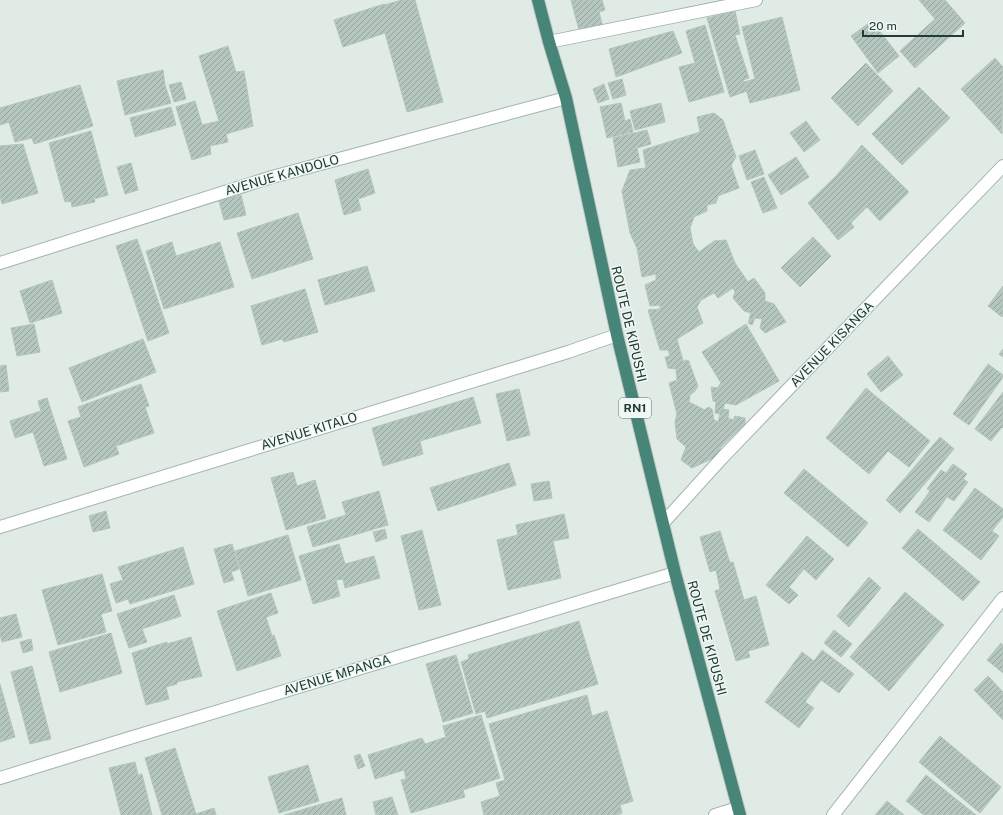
<svg xmlns="http://www.w3.org/2000/svg" width="1003" height="815" font-family="'Public Sans',sans-serif">
<style>
.building{fill:url(#building-hatch);stroke:#b2c5bd}
.lines{fill:none;stroke-linecap:round;stroke-linejoin:round}
.minor-casing{stroke:#a3b3ad;stroke-width:14}
.trunk-casing{stroke:#c1c8c6;stroke-width:14}
.minor{stroke:#fff;stroke-width:12}
.trunk{stroke:#478578;stroke-width:12}
.labels{text-anchor:middle;dominant-baseline:central;stroke-width:3;stroke-linejoin:round;paint-order:stroke}
.shield{fill:#f0f8f4;stroke:#5e746e;stroke-width:1}
.shield-label{font-size:12px;font-weight:bold;fill:#203c35}
.street-label{font-size:13px;fill:#203c35;stroke:#f0f8f4}
</style>
<defs>
<pattern id="building-hatch" width="6" height="6" patternUnits="userSpaceOnUse"><rect width="6" height="6" fill="#b5c6bf"/><path d="M-1 1l2-2M0 6l6-6M5 7l2-2" fill="none" stroke="#93a29c"/></pattern>
</defs>
<rect width="100%" height="100%" fill="#e0ebe6"/>
<g class="building">
<path d="M402,0H415L443,102L407,112L385,33L343,47L334,20L384,4V5Z"/>
<path d="M571,0H602L605,10L599,12L603,27L580,34Z"/>
<path d="M919,0H945L965,23L915,68L900,51L935,19Z"/>
<path d="M735,11L740,34L735,35L749,78L743,80L747,91L730,97L707,18Z"/>
<path d="M782,17L800,90L750,103L744,82L755,79L742,27Z"/>
<path d="M872,21L899,56L878,73L851,36Z"/>
<path d="M705,25L724,92L689,102L679,67L695,63L686,31Z"/>
<path d="M673,31L682,53L616,77L609,49Z"/>
<path d="M228,46L236,72L244,71L253,126L226,134L228,142L210,146L211,154L192,160L176,107L195,101L202,125L219,121L199,56Z"/>
<path d="M995,58L1003,67L1002,134L961,89Z"/>
<path d="M866,63L893,91L858,126L831,98Z"/>
<path d="M163,70L165,85L171,103L125,115L117,81Z"/>
<path d="M622,79L626,95L613,99L608,83Z"/>
<path d="M181,82L186,99L174,102L169,85Z"/>
<path d="M604,84L609,99L598,103L593,89Z"/>
<path d="M80,85L93,126L34,144L32,138L15,142L9,122L0,125V108Z"/>
<path d="M919,87L950,118L902,165L872,134Z"/>
<path d="M621,103L625,121L630,119L633,132L607,138L600,107Z"/>
<path d="M661,103L665,122L635,130L630,111Z"/>
<path d="M171,107L176,125L135,137L130,118Z"/>
<path d="M714,113L723,120L736,157L731,165L739,188L718,196L716,203L707,205V211L694,217L690,228L693,244L699,252L714,241L726,240L735,263L748,282L754,278L765,293V301L774,304L786,322L765,333L760,328L762,319L755,318L752,325L748,323L751,313L744,311L733,298L735,292L733,288L718,298L714,293L701,300L697,307L703,323L677,339L684,364L685,360L689,361L690,365L698,386L695,391L690,395L689,402L705,410L708,407L712,409L714,420L718,422L720,414L715,413L716,402L713,401L711,387L717,388L721,383L702,352L746,324L779,381L736,405L725,403L723,409L729,410L728,418L733,420L735,416L745,418V424L721,447L720,455L692,468L681,460L686,447L677,439L675,422L677,414L669,383L677,380L676,369L668,368L665,357L670,356L668,350H660L648,310L660,309V305L650,306L645,285L656,280V274L642,277L637,248L630,233L622,191L630,170L646,168L643,150L700,132L697,117Z"/>
<path d="M806,121L820,140L804,152L790,133Z"/>
<path d="M647,130L651,144L637,148L640,162L618,167L613,138Z"/>
<path d="M91,131L108,195L94,199L95,202L72,207L71,201L65,202L49,143Z"/>
<path d="M23,144L38,193L2,204L0,196V146Z"/>
<path d="M862,145L909,192L880,221L867,207L851,223L854,227L838,240L808,203L836,176Z"/>
<path d="M755,150L764,174L747,180L739,156Z"/>
<path d="M796,157L809,177L781,195L768,175Z"/>
<path d="M131,163L138,190L125,194L117,167Z"/>
<path d="M368,169L375,193L358,199L361,210L344,215L335,180Z"/>
<path d="M764,177L777,208L763,213L751,182Z"/>
<path d="M241,195L246,215L224,220L219,201Z"/>
<path d="M298,213L313,259L252,279L237,233Z"/>
<path d="M813,237L831,256L800,287L781,268Z"/>
<path d="M137,239L169,333L148,341L116,246Z"/>
<path d="M172,242L176,256L220,242L234,287L164,309L146,251Z"/>
<path d="M367,266L375,291L325,305L318,280Z"/>
<path d="M52,280L62,313L30,323L20,291Z"/>
<path d="M1003,286V316L1002,317L988,306Z"/>
<path d="M305,289L318,332L284,342L282,339L262,345L251,306Z"/>
<path d="M34,324L40,352L17,356L11,328Z"/>
<path d="M143,339L156,372L82,402L69,368Z"/>
<path d="M1003,349V357L999,354Z"/>
<path d="M888,356L903,375L881,392L867,374Z"/>
<path d="M988,364L1003,375V377L969,425L953,414Z"/>
<path d="M6,365L9,391L0,392V366Z"/>
<path d="M141,384L149,406L145,407L154,433L116,446L119,454L84,467L68,421L81,417L78,407Z"/>
<path d="M866,388L930,441L909,467L888,451L869,474L826,438Z"/>
<path d="M519,389L530,435L507,441L496,394Z"/>
<path d="M1003,392V428L1002,427L991,441L975,429Z"/>
<path d="M473,397L481,423L420,441L423,454L383,466L372,428Z"/>
<path d="M47,398L67,459L44,466L33,432L15,438L10,421L41,411L38,401Z"/>
<path d="M940,437L954,449L900,513L886,500Z"/>
<path d="M509,463L516,485L438,511L430,488Z"/>
<path d="M953,464L967,474L963,479L968,482L954,501L947,497L929,522L915,512L930,491L927,489L941,470L946,473Z"/>
<path d="M804,469L868,523L848,547L784,493Z"/>
<path d="M293,472L297,486L315,480L326,518L286,530L271,478Z"/>
<path d="M549,481L552,498L534,501L531,484Z"/>
<path d="M975,488L1003,509V517L992,531L999,536L981,560L943,530Z"/>
<path d="M379,491L388,525L313,547L307,527L346,515L342,502Z"/>
<path d="M106,511L110,528L93,532L89,516Z"/>
<path d="M564,514L569,538L553,541L561,578L508,590L497,540L518,535L516,525Z"/>
<path d="M385,529L387,538L376,542L373,532Z"/>
<path d="M918,529L980,582L963,601L902,548Z"/>
<path d="M422,530L441,605L419,610L401,536Z"/>
<path d="M720,531L730,563L733,562L744,600L756,596L769,645L748,651L750,657L736,661L715,591L720,589L716,570L710,572L700,537Z"/>
<path d="M288,535L301,580L248,596L235,551Z"/>
<path d="M807,536L834,559L816,580L804,569L789,587L798,595L789,604L766,585Z"/>
<path d="M232,544L239,569L231,572L234,580L224,583L214,549Z"/>
<path d="M339,544L345,564L374,556L380,578L345,588L343,579L336,580L340,596L313,604L299,556Z"/>
<path d="M183,547L194,584L130,604L128,599L116,603L110,584L123,580L118,567Z"/>
<path d="M102,574L112,611L101,614L106,632L58,645L42,590Z"/>
<path d="M869,577L881,588L849,627L837,616Z"/>
<path d="M905,592L944,625L889,691L850,657Z"/>
<path d="M271,593L278,613L266,617L272,636L274,635L281,656L237,671L217,611Z"/>
<path d="M174,595L181,616L142,629L147,642L129,648L117,614Z"/>
<path d="M16,614L22,637L2,642L0,635V618Z"/>
<path d="M579,621L598,684L487,718L485,711L476,714L461,662L469,659L468,655Z"/>
<path d="M834,630L852,644L841,657L824,643Z"/>
<path d="M111,633L122,673L60,692L49,652Z"/>
<path d="M191,637L202,676L177,682V684L166,687L169,699L146,705L132,653L167,642V644Z"/>
<path d="M31,639L33,650L23,653L20,642Z"/>
<path d="M1001,643L1003,645V673L987,660Z"/>
<path d="M822,650L854,674L839,693L821,680L805,702L814,708L799,728L765,702L802,652L814,661Z"/>
<path d="M456,655L473,713L443,722L426,664Z"/>
<path d="M32,666L51,739L30,744L11,672Z"/>
<path d="M988,676L1003,692V720L974,690Z"/>
<path d="M0,684L15,737L0,742Z"/>
<path d="M587,695L592,716L607,711L633,801L620,805L622,813L617,815H484L481,802L500,796L496,783L505,780L489,724Z"/>
<path d="M481,715L500,778L463,790L465,797L411,813L401,780L406,779L404,770L375,779L368,755L422,738L425,744L446,737L443,726Z"/>
<path d="M940,736L1001,787L980,813L919,762Z"/>
<path d="M175,748L196,814L214,808L216,815H162L145,758Z"/>
<path d="M360,754L365,766L358,769L354,756Z"/>
<path d="M135,762L138,775L142,774L152,815H121L109,768Z"/>
<path d="M308,765L319,801L279,813L268,777Z"/>
<path d="M926,775L976,815H924L906,801Z"/>
<path d="M392,797L398,815H376L373,802Z"/>
<path d="M342,798L346,815H284Z"/>
<path d="M887,801L904,815H875Z"/>
</g>
<g class="lines">
<defs>
<g id="minor">
<path d="M549,42L756,0"/>
<path d="M0,263L272,177L566,98"/>
<path d="M663,523L722,458L1003,166"/>
<path d="M0,527L568,352L617,335"/>
<path d="M0,778L123,740L675,573"/>
<path d="M715,815L738,808"/>
<path d="M833,815L1003,598"/>
</g>
<path id="trunk" d="M538,0L549,42L566,98L617,335L675,573L740,815"/>
</defs>
<use href="#minor" class="minor-casing"/>
<use href="#trunk" class="trunk-casing"/>
<use href="#minor" class="minor"/>
<use href="#trunk" class="trunk"/>
</g>
<g class="labels">
<rect class="shield" x="619" y="398" width="32" height="20" rx="3"/>
<g class="shield-label">
<text x="635" y="408">RN1</text>
</g>
<g class="street-label">
<text transform="translate(282 175) rotate(-16)">AVENUE KANDOLO</text>
<text transform="translate(629 324) rotate(77)">ROUTE DE KIPUSHI</text>
<text transform="translate(832 344) rotate(-46)">AVENUE KISANGA</text>
<text transform="translate(309 431) rotate(-17)">AVENUE KITALO</text>
<text transform="translate(707 638) rotate(75)">ROUTE DE KIPUSHI</text>
<text transform="translate(337 675) rotate(-17)">AVENUE MPANGA</text>
</g>
</g>
<path d="M863 30v6h100v-6" fill="none" stroke="#203c35" stroke-width="2"/>
<text x="869" y="30" font-size="12" fill="#203c35" stroke="#f0f8f4" stroke-width="3" paint-order="stroke">20 m</text>
</svg>
